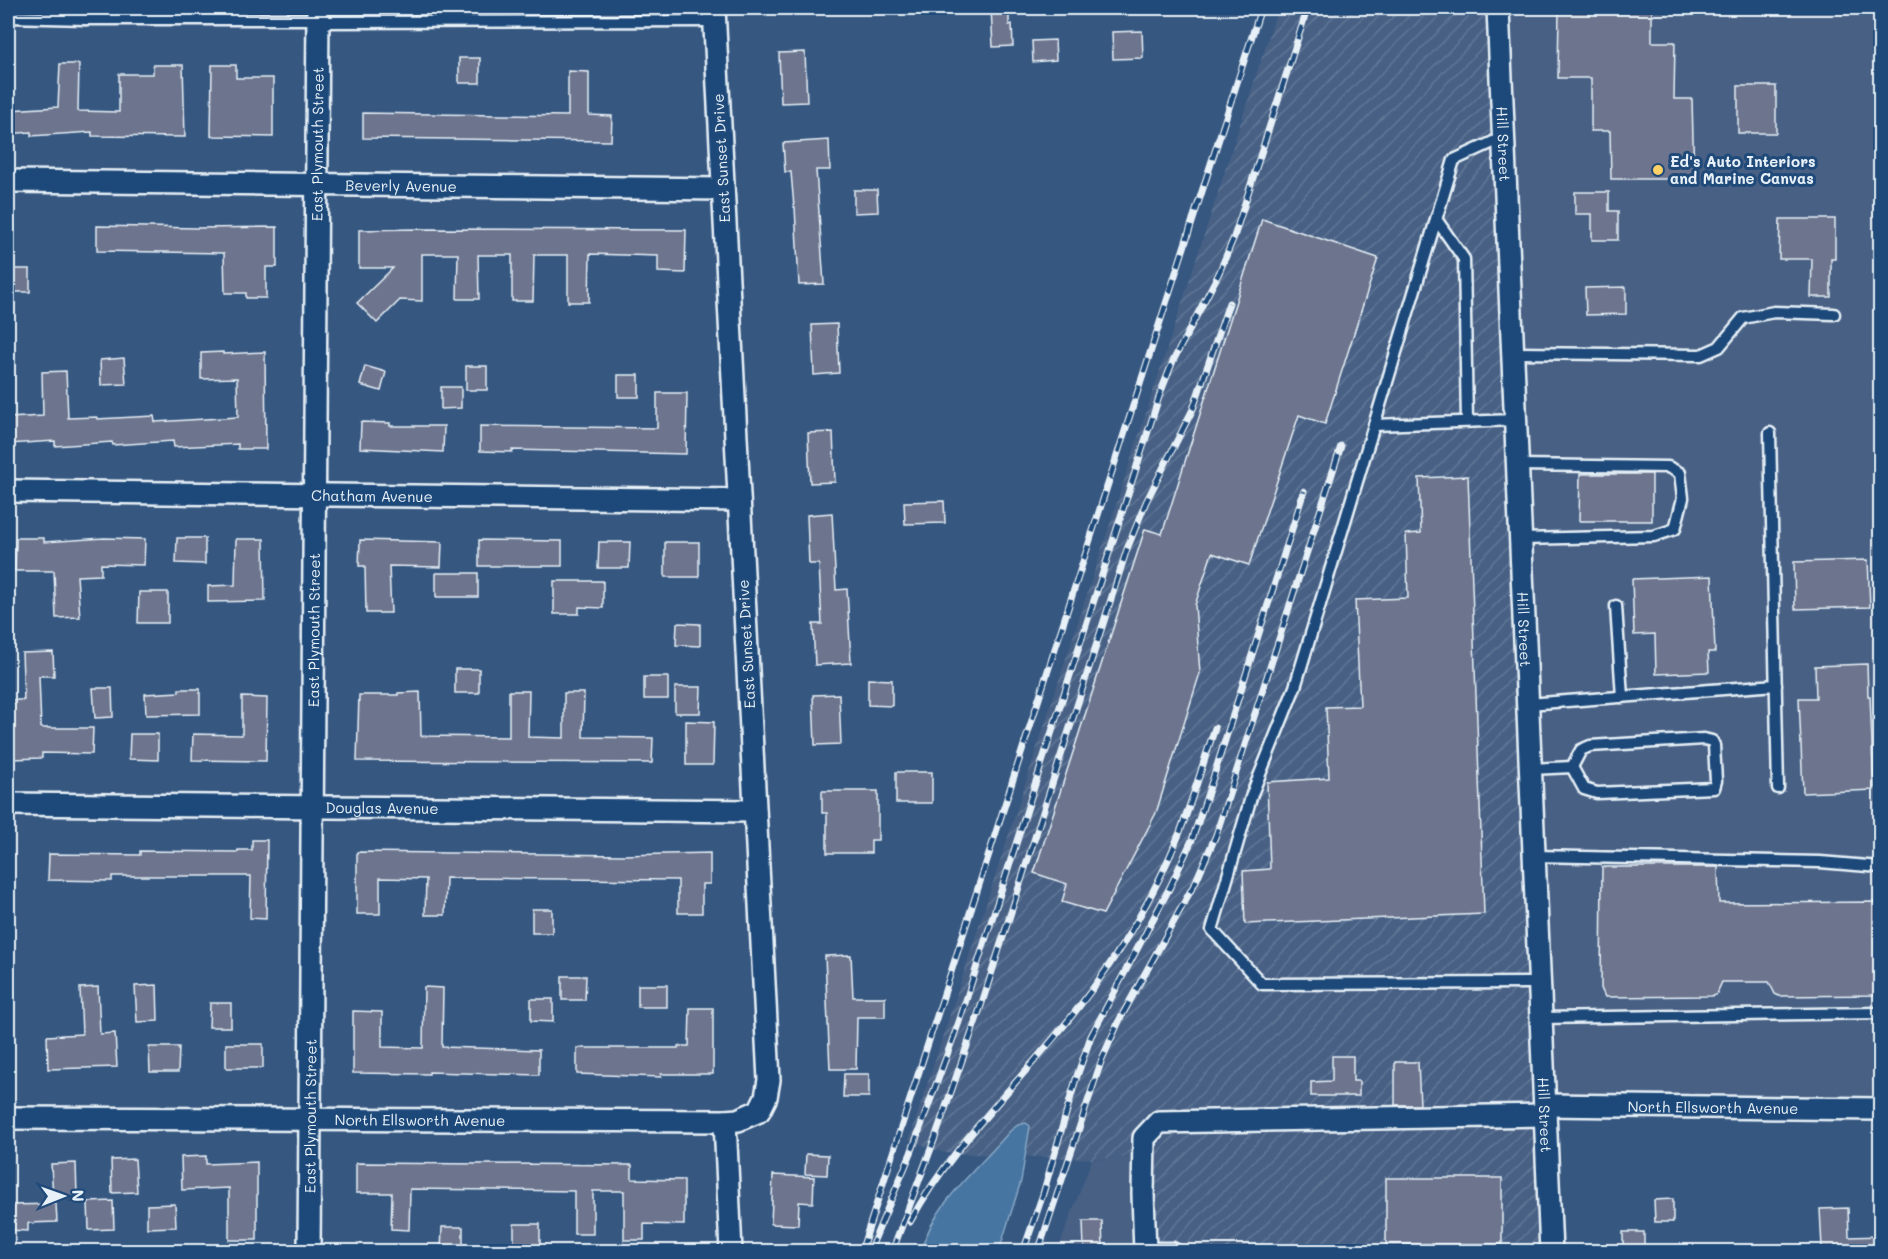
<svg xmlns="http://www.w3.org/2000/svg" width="1888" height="1259" font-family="Mali,sans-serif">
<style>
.built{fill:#466084}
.industrial{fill:url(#industrial-furrows)}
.water{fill:#4675a2;stroke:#87a7c4;stroke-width:1.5}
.building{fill:#6d748e;stroke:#e8f1f8;stroke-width:1.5}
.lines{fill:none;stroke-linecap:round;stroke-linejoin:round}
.service-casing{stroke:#e8f1f8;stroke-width:15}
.minor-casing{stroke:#e8f1f8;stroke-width:26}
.service{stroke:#1f4a7a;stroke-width:10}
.minor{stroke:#1f4a7a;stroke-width:21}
.rail-casing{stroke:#e8f1f8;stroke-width:7}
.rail{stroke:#1f4a7a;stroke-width:4.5;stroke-dasharray:14;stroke-linecap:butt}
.poi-dot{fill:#ffd166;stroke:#1f4a7a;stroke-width:2}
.labels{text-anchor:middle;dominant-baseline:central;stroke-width:6;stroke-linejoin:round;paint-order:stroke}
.street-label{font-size:15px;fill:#e8f1f8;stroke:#1f4a7a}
.poi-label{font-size:15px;font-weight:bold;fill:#e8f1f8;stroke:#1f4a7a;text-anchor:start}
</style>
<defs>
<pattern id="industrial-furrows" width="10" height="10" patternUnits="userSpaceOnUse" patternTransform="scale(1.5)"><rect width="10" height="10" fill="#466084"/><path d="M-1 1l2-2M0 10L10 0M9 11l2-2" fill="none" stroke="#617796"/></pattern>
</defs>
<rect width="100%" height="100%" fill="#365780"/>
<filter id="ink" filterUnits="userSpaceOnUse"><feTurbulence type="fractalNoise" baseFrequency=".0167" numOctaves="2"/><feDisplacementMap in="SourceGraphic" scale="12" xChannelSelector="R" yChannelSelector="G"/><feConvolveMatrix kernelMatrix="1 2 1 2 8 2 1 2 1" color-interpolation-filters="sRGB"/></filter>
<g filter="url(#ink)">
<g class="built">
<path d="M1501,8H1880V1114L1538,1100Z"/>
<path d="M1138,1157L1142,1251L1057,1252L1092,1159Z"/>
</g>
<path class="industrial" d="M1278,8H1501L1544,1251H1142L1138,1157L1092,1159L944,1153L909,1140Z"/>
<path class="water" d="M1026,1123L1030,1126L1021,1181L999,1251H921C934,1202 978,1169 1010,1131L1018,1125Z"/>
<g class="building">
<path d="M991,8H1009V25L1012,24L1013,46L993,47Z"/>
<path d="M1559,8H1652V42H1675L1674,99H1692L1694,179H1611L1610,131H1591V78H1558Z"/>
<path d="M1142,31L1143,58L1113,59L1112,32Z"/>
<path d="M1055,40L1056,60L1033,62L1032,41Z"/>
<path d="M805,52L807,102L781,103L779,53Z"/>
<rect x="459" y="58" width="21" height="25"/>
<path d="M60,64H79L78,111L119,112V74H153V65H183L185,137L92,136V132L31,136V132L8,134V110L58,107Z"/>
<path d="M212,65H236V78H273V137L211,136Z"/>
<path d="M568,71L589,72V115L612,116L611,141L363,138V113L568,116Z"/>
<rect x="1738" y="86" width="38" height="47"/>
<path d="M829,140L830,170H816L824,284L799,285L795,207H794L791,172H785L783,143Z"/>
<path d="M854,190H877L878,212L854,213Z"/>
<path d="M1575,192H1609V211H1618V240H1592V214H1575Z"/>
<path d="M1262,219L1378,258L1325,424L1299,415L1249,565L1212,553L1195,605L1200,673L1156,813L1103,914L1062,902L1067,884L1034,873L1145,529L1162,534Z"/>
<path d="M1780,219H1835V259H1831V297H1811L1812,259H1779Z"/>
<path d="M97,226L197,228L277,227V267H266V298H246V293H225L224,253L97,251Z"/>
<path d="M417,229L686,230L685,273L658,272V256L590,254L589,302H568V255H534L533,301H512V255H478L479,299H457L458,254H422V301L400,300L377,323L357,303L393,268H359V230Z"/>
<rect x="12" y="269" width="18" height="23"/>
<path d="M1626,287V314L1586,315L1585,288Z"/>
<path d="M837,324L839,373L814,375L812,325Z"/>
<path d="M223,352V354L265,352L266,449H238V444L174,447L173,441L113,445L112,442L55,446V441L8,444V418L43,416L42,372L66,371L68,418L97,417V419L154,416L155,422L238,417L237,378L201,379V353Z"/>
<path d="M124,358L126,384L101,385L100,360Z"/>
<path d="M365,366L386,372L381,391L360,385Z"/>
<rect x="466" y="366" width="21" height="24"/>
<rect x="618" y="375" width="21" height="22"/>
<path d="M441,387H461V408L441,409Z"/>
<path d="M657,393H687L686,454L512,450V452L480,451V426L657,428Z"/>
<path d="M361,422L390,423V426H444L443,452L360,448Z"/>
<path d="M833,432L835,482L810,483L808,433Z"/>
<path d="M1580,474H1652V521H1579Z"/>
<path d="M1468,476L1484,914L1245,924L1243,871L1270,869L1267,782L1329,778L1326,707L1360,706L1355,600L1408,598L1406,534L1421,533L1419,478Z"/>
<path d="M944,501L945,523L905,524L904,502Z"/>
<path d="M832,513L836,590L847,589L851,663L815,665L813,624H822L819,564H809L807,515Z"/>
<path d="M16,538H44V542L104,538L145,539L144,565L101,564V575L77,576L80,617L56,618L54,571H15Z"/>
<path d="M177,538H205V564L176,563Z"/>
<path d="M236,539H264L265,601L208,602V586L235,585Z"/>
<path d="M360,540L442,542L441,567L389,566L391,613H366L365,566H359Z"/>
<path d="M479,540L562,541V566H479Z"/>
<path d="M599,542H630L629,568H598Z"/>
<rect x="665" y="542" width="34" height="35"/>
<path d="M1868,560L1870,607L1795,609L1794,562Z"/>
<rect x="436" y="573" width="42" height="24"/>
<path d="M1712,576L1715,652H1708L1709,672L1656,674L1655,634L1634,635L1632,579Z"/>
<path d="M554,581H603V608L579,607V614H554Z"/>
<path d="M139,592H168V623H138Z"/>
<path d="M677,623L700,624V646L676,645Z"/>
<path d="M53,652L54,676H39L41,728H93L92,754L42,753V758L11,759L9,700H24L22,653Z"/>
<path d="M1867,664L1868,696H1870L1874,790L1803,793L1799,698H1816L1815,666Z"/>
<rect x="455" y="669" width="24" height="24"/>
<rect x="644" y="677" width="24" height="22"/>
<path d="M868,679L892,680V706L868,705Z"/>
<path d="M675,687H701L700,713H675Z"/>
<path d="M93,688H112L113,717L95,718Z"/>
<path d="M179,689H200V714L146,715L145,694L179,692Z"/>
<path d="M509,691H529L528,737L564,738V693H584L583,737L653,738L652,763L357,761L359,695H398V693L420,692L421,736L509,737Z"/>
<path d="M839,694L841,744L815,745L813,695Z"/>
<path d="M242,697L267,698L266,761L192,760L193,734L242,735Z"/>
<path d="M686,721L714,722L713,765H686Z"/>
<path d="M130,734H158V760L129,759Z"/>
<rect x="896" y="772" width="36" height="31"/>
<path d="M822,791H878V840H871V853H827V813H822Z"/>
<path d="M252,840H267L266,919L250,918L251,876H112V881L48,880L49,854L140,855V851L238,852V850H252Z"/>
<path d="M357,852L623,855L710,853V884H702V913H678V880L446,878L445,915H425L426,879L380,878V914H357Z"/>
<path d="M1602,867H1718L1719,903L1881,902V995L1779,996L1775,994L1769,982H1722L1716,995L1711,996L1605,997L1601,988Z"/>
<rect x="532" y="909" width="20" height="24"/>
<path d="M851,955L853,997H885V1017H857L856,1069H830L825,956Z"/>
<path d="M562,976H586L585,1000H562Z"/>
<path d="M157,985L158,1021L137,1022L135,986Z"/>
<rect x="638" y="985" width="29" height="22"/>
<path d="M98,987L100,1034L115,1033L117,1067L48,1069L47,1036L82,1034L80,988Z"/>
<path d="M424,987L443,988L442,1047L539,1050V1075L429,1072V1074L353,1073V1011L382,1012V1047L423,1048Z"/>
<path d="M531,999H553V1022L531,1021Z"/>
<path d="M210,1003H231V1027H209Z"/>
<path d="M690,1008H713V1074H661V1077L577,1074V1048H678V1046H689Z"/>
<rect x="226" y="1044" width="37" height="24"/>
<path d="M149,1047H179L178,1072H150Z"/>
<path d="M1332,1056H1353V1081H1359V1096H1311V1082L1332,1081Z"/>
<path d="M1395,1062H1418L1420,1105H1395Z"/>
<path d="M844,1074H869V1097H843Z"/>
<path d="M806,1154L828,1155L827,1175L805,1174Z"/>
<path d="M206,1156V1164L257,1162V1240H229V1188L182,1190L181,1157Z"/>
<path d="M135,1159L137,1192L112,1193L111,1160Z"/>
<path d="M76,1163L77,1196L53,1197L51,1164Z"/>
<path d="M356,1163L632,1165V1179L684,1180V1225L644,1224V1240H624V1191H593V1234H574V1191L410,1189L409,1230L391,1229L392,1193H356Z"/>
<path d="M773,1175L814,1177L813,1203L799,1202L798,1225L771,1224Z"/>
<rect x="1386" y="1178" width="116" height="66"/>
<path d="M1673,1199V1222H1655L1654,1200Z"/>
<path d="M113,1201L114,1229L89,1230L88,1202Z"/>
<path d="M56,1204L57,1222L28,1223V1231L8,1230V1205Z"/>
<path d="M175,1204L176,1227L147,1228V1205Z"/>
<path d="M1848,1208L1849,1237L1881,1236V1251H1831V1248H1822L1820,1209Z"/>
<path d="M1083,1221H1102L1103,1251H1084Z"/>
<rect x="514" y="1224" width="26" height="22"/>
<path d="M442,1227H463V1251H441Z"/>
<rect x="1623" y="1232" width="21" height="19"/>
</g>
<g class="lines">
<defs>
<g id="service">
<path d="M85,8V19H318"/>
<path d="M8,17L85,19"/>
<path d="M318,22L715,21"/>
<path d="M1504,137L1454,160L1295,687L1252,794L1212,930L1262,984L1540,983"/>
<path d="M1436,219L1464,259L1467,421"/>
<path d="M1513,353L1701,355L1719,347L1743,318L1774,312L1834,314"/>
<path d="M1374,425L1516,420"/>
<path d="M1770,433L1778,788"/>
<path d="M1518,465L1668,467L1680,473L1683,498L1675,529L1654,536L1521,539"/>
<path d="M1616,606L1622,697"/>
<path d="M1528,704L1776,685"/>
<path d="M1704,739L1712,741L1714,745L1716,781L1714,788L1597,793L1584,789L1572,767L1581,750L1590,746Z"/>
<path d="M1531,769L1572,767"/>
<path d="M1534,856L1820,862L1880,867"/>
<path d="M1541,1018L1880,1013"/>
<path d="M1145,1248H1173L1180,1252"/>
</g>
<g id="minor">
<path id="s1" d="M1498,8L1551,1252"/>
<path id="s2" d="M8,181L723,189"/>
<path id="s3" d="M8,491L739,500"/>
<path id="s4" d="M8,804L755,811"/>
<path id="s5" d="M1545,1105L1880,1109"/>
<path id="s6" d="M8,1118L725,1121L738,1120L759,1111L766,1097L769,1080L714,8"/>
<path d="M725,1121L731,1252"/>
<path id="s7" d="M309,1252L318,8"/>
<path d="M1145,1252L1143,1194L1144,1138L1159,1122L1545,1115"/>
</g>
</defs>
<use href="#service" class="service-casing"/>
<use href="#minor" class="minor-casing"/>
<use href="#service" class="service"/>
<use href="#minor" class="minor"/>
<defs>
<g id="rail">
<path d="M910,1222C953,1142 1023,1080 1078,1008C1120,954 1155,895 1180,832C1193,798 1203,763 1215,728"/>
<path d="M861,1252L1261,8"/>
<path d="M869,1252L911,1153L959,1022L1160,394L1173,361L1219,273L1234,237L1306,13"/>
<path d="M892,1252L935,1138L982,1003L1127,549L1146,502L1193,409L1229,303"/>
<path d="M1023,1252L1043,1194L1076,1079L1091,1036L1170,887L1192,840L1214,775L1304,491"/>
<path d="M1038,1252L1102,1059L1120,1019L1196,881L1216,835L1341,446"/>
</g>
</defs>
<use href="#rail" class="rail-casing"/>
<use href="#rail" class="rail"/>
</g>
</g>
<circle class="poi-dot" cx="1658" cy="170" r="6"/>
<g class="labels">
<g class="street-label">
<text stroke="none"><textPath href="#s7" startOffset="1108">East Plymouth Street</textPath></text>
<text stroke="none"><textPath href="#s1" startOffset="136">Hill Street</textPath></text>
<text transform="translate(721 158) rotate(-93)">East Sunset Drive</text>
<text stroke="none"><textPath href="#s2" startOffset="393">Beverly Avenue</textPath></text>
<text stroke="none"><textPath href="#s3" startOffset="364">Chatham Avenue</textPath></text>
<text stroke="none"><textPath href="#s7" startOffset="622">East Plymouth Street</textPath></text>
<text stroke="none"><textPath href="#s1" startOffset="622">Hill Street</textPath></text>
<text transform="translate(746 644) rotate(-93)">East Sunset Drive</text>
<text stroke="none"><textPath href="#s4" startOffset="374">Douglas Avenue</textPath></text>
<text stroke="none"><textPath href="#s5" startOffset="168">North Ellsworth Avenue</textPath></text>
<text stroke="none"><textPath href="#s7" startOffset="136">East Plymouth Street</textPath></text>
<text stroke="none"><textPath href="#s1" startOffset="1108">Hill Street</textPath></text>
<text stroke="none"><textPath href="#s6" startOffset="412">North Ellsworth Avenue</textPath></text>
</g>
<g class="poi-label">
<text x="1670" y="161">Ed's Auto Interiors<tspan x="1670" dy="17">and Marine Canvas</tspan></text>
</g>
</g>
<rect width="1888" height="1259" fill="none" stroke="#1f4a7a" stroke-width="30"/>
<rect x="15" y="15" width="1858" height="1229" fill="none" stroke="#e8f1f8" stroke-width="2" filter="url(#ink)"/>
<g transform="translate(63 1196) rotate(89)" stroke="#1f4a7a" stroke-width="4.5" paint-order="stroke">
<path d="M0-4.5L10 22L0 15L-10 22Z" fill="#e8f1f8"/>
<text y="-9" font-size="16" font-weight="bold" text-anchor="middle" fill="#e8f1f8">N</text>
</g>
</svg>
